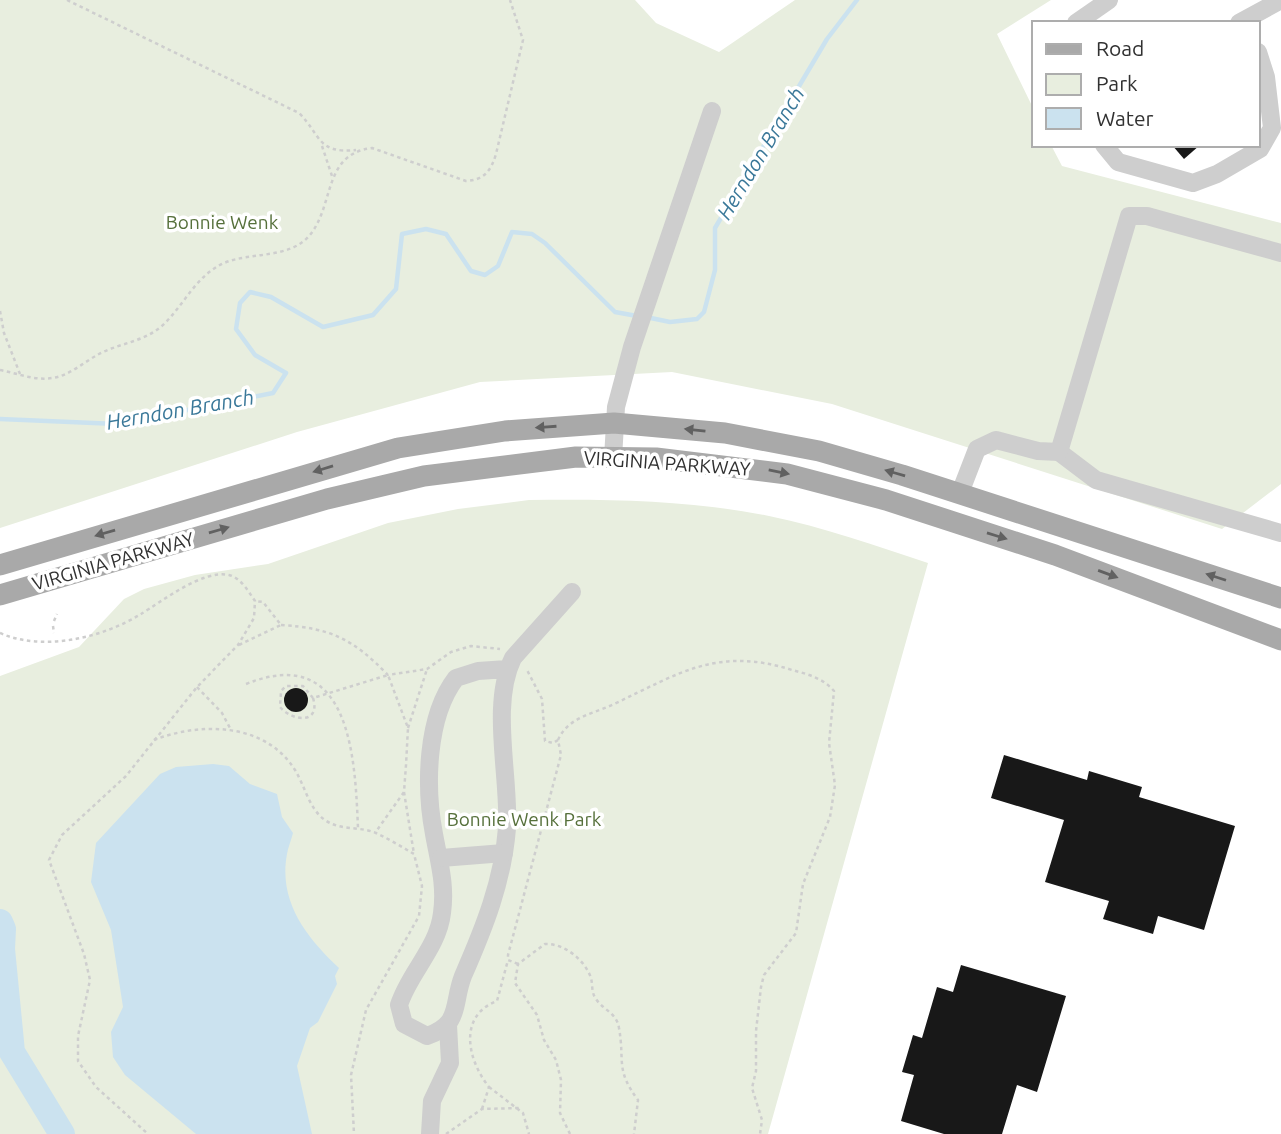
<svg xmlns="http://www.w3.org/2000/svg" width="1281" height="1134" font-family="Ubuntu,sans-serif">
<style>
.green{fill:#e8eedf}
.water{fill:#cbe2ef}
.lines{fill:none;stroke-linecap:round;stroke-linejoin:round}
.stream{stroke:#cbe2ef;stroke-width:4.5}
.river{stroke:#cbe2ef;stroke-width:26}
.building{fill:#181818}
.path{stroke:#cecece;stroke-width:2.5;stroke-dasharray:3.5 3.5;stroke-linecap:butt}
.minor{stroke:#cecece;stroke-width:18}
.major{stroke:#a9a9a9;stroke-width:21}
.oneway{fill:#616161}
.labels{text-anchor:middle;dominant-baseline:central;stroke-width:7;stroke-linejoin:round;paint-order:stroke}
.park-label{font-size:19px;fill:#56703b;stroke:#fff}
.street-label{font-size:19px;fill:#313131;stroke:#fff}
.water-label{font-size:21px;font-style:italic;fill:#3a7899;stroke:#fff}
</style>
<rect width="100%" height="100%" fill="#fff"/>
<g class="green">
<path d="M0,0H635L656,23L719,52L795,0H1051L997,34L1034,110V145H1051L1062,166L1281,223V484L1222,529L832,404L672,372L480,382L297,432L0,528Z"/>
<path d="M529,500C609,499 691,500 769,516C823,527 876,546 928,563L768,1134H0V676L79,647L124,599L144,589L195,575L268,564L388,523L458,509Z"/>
</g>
<path class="water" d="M213,764L229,766L250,784L277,794L282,817L293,833C291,841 288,847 287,854C278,902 307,938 339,968L335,976L337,984L318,1022L310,1028L297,1066L312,1134H196L125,1075L113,1057L111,1032L123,1007L111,930L91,882L96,843L160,774L176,767Z"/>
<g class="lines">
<g class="stream">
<path d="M646,317L670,322L697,319L704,312L715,270V228L827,39L857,0"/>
<path d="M0,419L117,424L273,393L286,373L255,355L236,329L240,303L250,292L271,297L323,327L373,315L396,289L402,234L426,229L446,234L471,271L485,275L498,266L512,232L532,234L545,243L615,312L637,316"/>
</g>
<path class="river" d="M0,922L3,929L2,949L12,1052L62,1134"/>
</g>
<g class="building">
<path d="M1172,145H1200L1184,159Z"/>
<circle cx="296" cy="700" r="12"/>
<path d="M1004,755L1087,780L1089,771L1142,787L1139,797L1235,826L1204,930L1158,916L1153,934L1103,919L1109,901L1045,882L1064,820L991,798Z"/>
<path d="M961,965L1066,996L1037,1092L1017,1085L1002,1134H944L901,1121L914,1075L902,1072L913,1035L922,1038L937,987L953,992Z"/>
</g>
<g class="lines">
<g class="path">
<path d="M67,0L299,113C321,135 317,154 356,150"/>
<path d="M322,146L332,176"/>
<path d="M0,311L4,333L20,374"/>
<path d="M0,370C17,373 34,381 52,378C69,376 84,362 99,354C122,342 146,342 165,323C185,303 197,275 224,263C250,252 289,259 309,236C335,206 322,154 372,148L466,181C484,180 491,171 496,154L523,40L510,0"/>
<path d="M54,621L57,614"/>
<path d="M281,625C331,628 353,639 388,675L427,669L451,652L471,646L500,649"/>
<path d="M53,626L54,633"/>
<path d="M0,633C43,652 102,638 141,614C161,602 203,569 229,575C241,578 248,591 255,601L254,618L238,645L197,687L126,776L62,835L49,860L84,954L90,980L78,1036V1061L96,1087L148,1134"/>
<path d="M239,645L281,625L263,602L255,601"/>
<path d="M246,684C351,642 355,758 358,828"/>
<path d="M197,687L222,713L231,730"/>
<path d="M313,698L303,686H286L281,691L280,707C293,722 321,724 313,698L388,675L408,728L406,765L404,792L375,833"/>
<path d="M408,728L427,669"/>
<path d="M154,740C200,722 265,722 295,770C305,786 309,809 325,820C340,831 360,826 376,833C389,839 402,847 414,854L422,886L419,916L366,1010L351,1075L354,1134"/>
<path d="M558,740C568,717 593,714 614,704C678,674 717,646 792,670C807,674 823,678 834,691L829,743L835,785L830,817L803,884L796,933L764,975L761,987L756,1031V1071L752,1088L762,1120L760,1134"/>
<path d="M404,792L414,854"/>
<path d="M518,964L508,960V955L561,755L558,740L553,743L545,741L542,699L527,670"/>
<path d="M489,1087L523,1113L529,1134"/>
<path d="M482,1109L489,1087C468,1061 457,1016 497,1001L508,960"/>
<path d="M446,1134L482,1109L519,1108"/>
<path d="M570,1134L560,1113L561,1080L556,1060L544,1040L537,1015L515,983L518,964L545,944C564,943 585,960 591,978C593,986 591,992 596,999C603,1010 617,1013 619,1028C625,1062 615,1069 638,1100L634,1134"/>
</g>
<g class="minor">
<path d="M1076,23L1109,0"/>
<path d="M1239,23L1281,0"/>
<path d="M1104,145L1118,162L1193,183L1217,174L1260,149L1272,128L1266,77L1258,52"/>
<path d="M1059,452L1096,480L1281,533"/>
<path d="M613,458L616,407L632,347L712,111"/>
<path d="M960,493L977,449L996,440L1038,451L1059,452L1129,216H1147L1281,253"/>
<path d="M507,669L478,671L456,678C426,717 425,787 434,834C439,862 446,885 442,913C438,948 409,973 399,1005L404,1024L427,1036C462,1024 452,1004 463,976C484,928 503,881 507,828C510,777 490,705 513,658L572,592"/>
<path d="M441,858L504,853"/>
<path d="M430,1134L432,1101L450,1063L448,1025"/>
</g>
<g class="major">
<path d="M0,565L398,448L505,431L614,423L725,433L819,451L902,475L1281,598"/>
<path d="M0,595L327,499L424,476L576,457L656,458L787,474L886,500L1055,555L1281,640"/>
</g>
</g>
<defs><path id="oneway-solid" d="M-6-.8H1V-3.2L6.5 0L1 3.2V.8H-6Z" transform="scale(1.75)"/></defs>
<g class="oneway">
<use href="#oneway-solid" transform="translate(546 427) rotate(176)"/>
<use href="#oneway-solid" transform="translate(695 430) rotate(-174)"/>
<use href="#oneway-solid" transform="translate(323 469) rotate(163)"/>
<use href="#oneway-solid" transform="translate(779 472) rotate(11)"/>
<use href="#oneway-solid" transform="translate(895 473) rotate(-164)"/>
<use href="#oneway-solid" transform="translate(219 530) rotate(-16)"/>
<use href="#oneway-solid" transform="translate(105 533) rotate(164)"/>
<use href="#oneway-solid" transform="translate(997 536) rotate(17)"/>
<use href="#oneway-solid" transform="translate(1108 574) rotate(20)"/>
<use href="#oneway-solid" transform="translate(1216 577) rotate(-162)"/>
</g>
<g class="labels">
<g class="park-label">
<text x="222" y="222">Bonnie Wenk</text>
<text x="524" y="819">Bonnie Wenk Park</text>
</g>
<g class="street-label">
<text transform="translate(667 463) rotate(4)">VIRGINIA PARKWAY</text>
<text transform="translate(113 561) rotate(-16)">VIRGINIA PARKWAY</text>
</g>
<g class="water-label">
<text transform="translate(760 153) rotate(-59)">Herndon Branch</text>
<text transform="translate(180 409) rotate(-10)">Herndon Branch</text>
</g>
</g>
<rect x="1032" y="21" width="228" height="126" fill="#ffffff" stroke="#adadad" stroke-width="2"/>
<rect x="1046" y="44" width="35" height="10" fill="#a9a9a9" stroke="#adadad" stroke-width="2"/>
<text x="1096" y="56" font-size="21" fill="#313131">Road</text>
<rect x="1046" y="74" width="35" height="21" fill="#e8eedf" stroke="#adadad" stroke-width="2"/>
<text x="1096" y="91" font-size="21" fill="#313131">Park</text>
<rect x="1046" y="108" width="35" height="21" fill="#cbe2ef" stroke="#adadad" stroke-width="2"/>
<text x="1096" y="126" font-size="21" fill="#313131">Water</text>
</svg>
